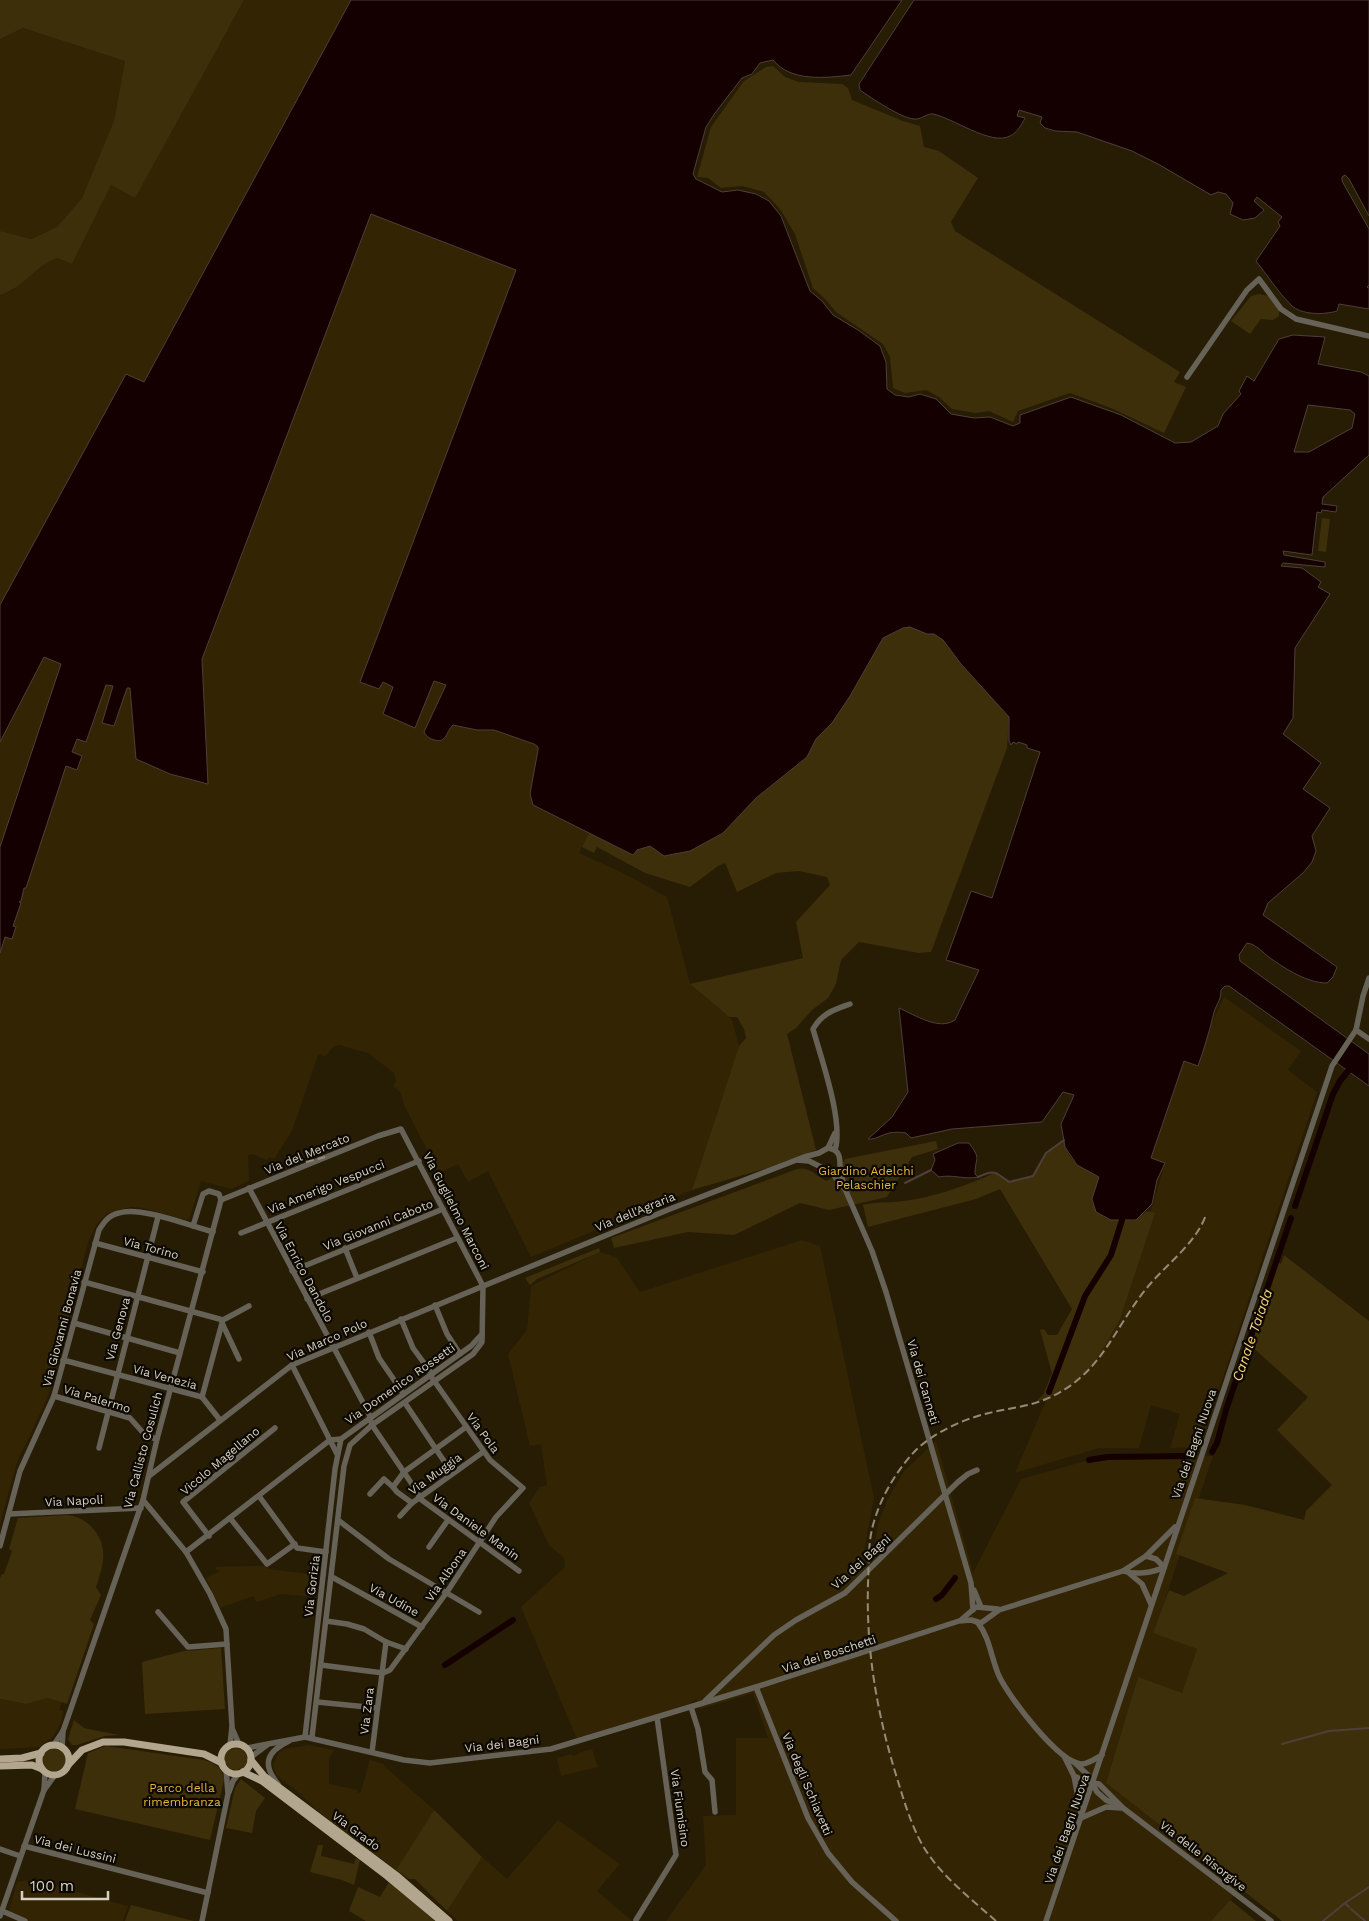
<svg xmlns="http://www.w3.org/2000/svg" width="1369" height="1921" font-family="'Work Sans',sans-serif">
<style>
.built{fill:#332504}
.green{fill:#3e2f0b}
.water{fill:#140000;stroke:#4e3f3a;fill-rule:evenodd}
.lines{fill:none;stroke-linecap:round;stroke-linejoin:round}
.stream{stroke:#4e3f3a;stroke-width:2}
.canal{stroke:#140000;stroke-width:6}
.minor{stroke:#676257;stroke-width:5.5}
.major{stroke:#b2a68f;stroke-width:7}
.rail{stroke:#948c79;stroke-width:2;stroke-dasharray:8 4;stroke-linecap:butt}
.labels{text-anchor:middle;dominant-baseline:central;stroke-width:4.5;stroke-linejoin:round;paint-order:stroke}
.street-label{font-size:12px;fill:#d7d1c2;stroke:#0c0802}
.park-label{font-size:12px;fill:#e9b639;stroke:#0c0802}
.water-label{font-size:14px;font-style:italic;fill:#fbd379;stroke:#0c0802}
</style>
<rect width="100%" height="100%" fill="#271d04"/>
<g class="built">
<path d="M244,0H351L144,382L126,375L0,606V295L11,292L45,262L57,258L72,264L111,185L135,197Z"/>
<path d="M23,28L125,61L114,121L82,198L57,227L30,239L0,231V39Z"/>
<path d="M371,214L517,270L361,682L379,688L382,682L393,687L415,728L434,680L446,685L425,732L448,734L450,728L453,725L477,730H494L534,744L538,747L533,804L589,833L579,853L623,873L667,897L690,984L732,1020L739,1046L692,1190L531,1257L488,1171L468,1182L458,1164L439,1173L404,1105L401,1093L393,1086L396,1082L394,1073L368,1053L339,1045L333,1047L325,1057L320,1054L318,1055L292,1131L274,1159L269,1157L267,1160L253,1154L248,1155L249,1181L231,1189L201,1181L190,1217L186,1220L143,1208L131,1207L108,1213L97,1224L89,1239L47,1399L17,1462L0,1524V742L44,657L61,663L60,669L113,686L103,723L114,726L127,687L130,688L136,759L170,774L208,784L202,659Z"/>
<path d="M1224,997L1301,1051L1288,1070L1317,1092L1200,1447L1170,1448L1180,1414L1151,1405L1139,1448H1099L1015,1473L1091,1295L1151,1211L1165,1163L1151,1158L1184,1061L1198,1066L1212,1023Z"/>
<path d="M802,1240L820,1246L874,1498L861,1568L872,1562L878,1524L887,1500L904,1471L936,1441L973,1573L1021,1479L1089,1460L1107,1457L1213,1456L1154,1633L1197,1649L1182,1693L1138,1678L1106,1783L1240,1889L1211,1921H666L706,1865L703,1816L736,1815V1738H768L753,1693L700,1709L696,1699L689,1704L577,1739L521,1607L565,1567L564,1558L549,1545L529,1503L540,1487L547,1485L541,1444L530,1446L508,1354L527,1330L531,1286L599,1252L616,1257L640,1292Z"/>
<path d="M248,1566H268V1569L318,1575L315,1597L281,1594L256,1602L254,1596L220,1608L206,1578L220,1571L216,1570V1567Z"/>
<path d="M48,1698L62,1702L59,1710L63,1711L61,1723L53,1737L39,1747L0,1749V1699L26,1704Z"/>
<path d="M309,1745L334,1750L329,1759V1784L357,1790V1794L361,1792L370,1760L384,1764V1766L434,1810L396,1870L320,1813L298,1792L277,1776L273,1765L278,1753L284,1749Z"/>
<path d="M592,1749L598,1767L561,1776L557,1758L572,1754L573,1756L578,1754V1753Z"/>
<path d="M558,1820L620,1864L597,1891L632,1921H458L447,1911L482,1857L507,1879Z"/>
<path d="M31,1880L58,1887L128,1906L123,1921H29L9,1911L17,1882Z"/>
</g>
<g class="green">
<path d="M0,0H244L135,198L111,185L72,264L57,258C34,266 23,289 0,295V231L31,239L57,227L82,198L114,121L125,61L23,28L0,39Z"/>
<path d="M773,66L785,77L799,82L842,84L848,88L852,100L903,121L920,126L924,147L939,151L978,178L951,222L955,231L1180,372L1174,382L1186,387L1164,433L1111,408L1070,393L1018,411L1013,422L989,411L975,413L952,409L939,397L926,390L905,393L893,388L890,357L883,344L836,312L825,299L813,288L795,234L780,209L764,192L742,186L721,188L708,178L697,177L711,127L744,81L766,67Z"/>
<path d="M1259,294L1268,296L1279,309V316L1273,320L1261,319L1250,334L1231,321L1251,296Z"/>
<path d="M1322,518L1330,519L1326,552L1318,551Z"/>
<path d="M910,627L927,634H934L943,640L961,664L1009,717L1007,748L931,952L919,953L859,942L841,960L836,984L828,998L812,1010L796,1028L787,1034L816,1150L767,1168L692,1190L739,1046L746,1038L744,1029L737,1017H729L690,984L803,958L796,922L830,885L827,877L799,871L776,873L737,892L725,863L718,866L690,887L645,873L597,847L594,853L582,847L589,833L633,855L637,850L650,846L664,856L690,851L723,833L756,798L807,757L816,739L832,723L850,696L883,638L903,628Z"/>
<path d="M1064,1140C1068,1164 1082,1166 1099,1177L1092,1199L1096,1212L1108,1219L1134,1221L1147,1211L1155,1213L1120,1319L1093,1366L1066,1389L1033,1404L1043,1395L1052,1373L1040,1330L1044,1329L1048,1335H1057L1072,1309L1000,1189L976,1199L868,1227L863,1205C873,1202 883,1203 893,1202C927,1200 966,1186 997,1172L1009,1182L1033,1176L1046,1153Z"/>
<path d="M936,1141L938,1149L912,1157L887,1197L829,1210L800,1203L734,1235L688,1232L614,1248L611,1238L797,1169C808,1166 816,1175 826,1181L843,1172L842,1164L845,1159Z"/>
<path d="M599,1248L600,1252L537,1279L530,1285L525,1278Z"/>
<path d="M1284,1255L1369,1321V1921H1282L1106,1783L1138,1677L1182,1693L1197,1649L1153,1633L1169,1590L1184,1596L1228,1573L1176,1554L1195,1498L1245,1505L1304,1520L1306,1511L1332,1485L1277,1430L1308,1397L1250,1345L1278,1262L1281,1264Z"/>
<path d="M67,1515C89,1517 106,1538 103,1560C102,1569 99,1578 96,1587L101,1595L90,1620L94,1624L67,1704L48,1698L26,1704L0,1699V1578L2,1574H4L12,1551L9,1549L18,1518Z"/>
<path d="M221,1648L225,1709L145,1714L142,1662L184,1651Z"/>
<path d="M74,1720L84,1728L93,1730L120,1735L105,1736L77,1745H72L68,1739Z"/>
<path d="M106,1746L204,1760C215,1763 223,1768 224,1780L210,1840L75,1809L88,1753Z"/>
<circle cx="236" cy="1759" r="11"/>
<circle cx="54" cy="1760" r="12"/>
<path d="M241,1779L265,1798L256,1811L252,1833L226,1828L235,1788Z"/>
<path d="M434,1810L482,1857L447,1911L415,1879H409L396,1870Z"/>
<path d="M318,1845H323L321,1856L354,1864L356,1858L360,1860L354,1885L342,1880L310,1872Z"/>
<path d="M389,1882L435,1921H366L349,1911L358,1887L380,1897Z"/>
<path d="M1230,1900L1256,1921H1211Z"/>
<path d="M131,1905L194,1921H125Z"/>
</g>
<g class="water">
<path d="M351,0H902L851,75C825,78 791,82 773,60L760,63L752,74L742,78L715,113L706,127L693,174L696,179L722,192L738,190L756,194L769,201L781,216L810,291L822,301L833,315L858,330L880,346L886,362L887,389L895,395L909,397L920,394L936,399L951,414L974,418L990,417L1013,426L1020,423V415L1071,397L1121,415L1175,443L1191,442L1218,426L1223,414L1241,394L1239,391L1247,376L1254,381L1279,339L1293,335L1325,337L1318,364L1361,372L1369,376V455L1323,497L1322,504L1337,506L1336,512L1322,510L1321,513L1317,512L1312,555L1283,551L1284,555L1325,562V567L1283,563L1281,566L1302,568L1321,582L1318,587L1330,594L1295,648L1293,718L1283,734L1321,763L1303,789L1330,808L1312,836L1316,851L1312,862L1303,873L1268,903L1263,915L1337,967L1333,977L1327,983C1307,983 1286,969 1270,958C1263,953 1256,944 1247,943L1239,955L1240,961L1369,1054V1086L1229,986H1225L1221,990C1221,1002 1215,1005 1213,1016C1209,1033 1204,1049 1198,1066L1184,1061L1151,1158L1165,1163L1157,1180L1152,1204L1136,1220H1111L1096,1212L1092,1199L1099,1177L1077,1165L1065,1147L1061,1124L1074,1095L1063,1092L1042,1122L952,1129L911,1138L906,1133C900,1132 895,1132 889,1133C881,1135 875,1140 868,1139L892,1117L908,1092L899,1008C915,1015 939,1031 955,1020L979,970L946,960L971,891L992,898L1040,752L1027,748V745L1018,742L1017,744L1013,742L1011,745L1009,741V717L961,664L943,640L934,634H927L910,627L903,628L883,638L850,696L832,723L816,739L807,757L756,798L723,833L690,851L664,856L650,846L637,850L633,855L533,805L530,794L538,750V747L534,744L494,730H477L453,725C447,730 446,744 435,740C430,739 427,737 424,732L446,685L434,681L415,728L383,714L393,687L383,682L379,689L360,682L516,270L371,214L202,659L208,784L170,774L136,759L130,688H127L114,726L102,723L113,686L106,685L86,742L77,739L72,752L82,756L77,770L66,766L26,888H24L21,901L19,902L21,903L13,926L16,927L12,939L5,937L0,953V847L61,664L44,657L0,742V605L126,374L144,382ZM1308,405L1350,410L1355,414L1352,428L1309,452H1294Z"/>
<path d="M914,0H1369V216L1349,179L1345,175L1342,177V181L1369,229V285L1367,287L1369,288V309L1339,304L1337,311C1324,315 1301,315 1291,305C1278,292 1267,275 1256,261L1280,226L1278,222L1282,217L1257,197L1254,201L1264,210L1255,218L1243,220L1230,214L1233,203L1226,194L1218,192L1211,195L1158,164L1132,151L1077,132L1055,131L1045,128L1040,123L1042,117L1019,110L1017,116L1025,118C1022,124 1017,133 1010,136C991,146 953,118 933,114C927,113 921,120 914,119C901,118 871,98 860,90L859,84Z"/>
<path d="M958,1143H969C982,1161 975,1156 975,1174L978,1177C964,1180 953,1174 939,1177L931,1170L935,1160L933,1154Z"/>
</g>
<g class="lines">
<g class="stream">
<path d="M978,1177C994,1170 995,1171 1009,1182L1033,1176L1046,1153L1064,1140"/>
<path d="M905,1183L931,1170"/>
<path d="M1282,1744L1329,1731L1369,1728"/>
<path d="M1349,1907L1345,1903L1369,1887"/>
<path d="M1351,1909L1365,1921"/>
<path d="M1323,1921L1345,1903"/>
</g>
<g class="canal">
<path d="M1295,1206L1333,1094L1340,1081L1353,1065"/>
<path d="M1049,1392L1085,1296L1111,1255L1122,1220"/>
<path d="M1212,1452L1217,1443L1226,1410L1291,1218"/>
<path d="M1089,1460L1107,1457L1190,1456"/>
<path d="M936,1599L942,1595L955,1578"/>
<path d="M445,1665L513,1620"/>
</g>
<g class="minor">
<path d="M1187,377L1247,290L1259,279L1281,309L1296,319L1369,336"/>
<path d="M1356,1030L1369,1039"/>
<path d="M828,1148L835,1133"/>
<path d="M835,1150C844,1122 821,1058 813,1029C822,1013 834,1010 850,1004"/>
<path d="M797,1160L809,1161L821,1167L825,1171L831,1172L845,1189L872,1251L886,1292L971,1583L973,1610"/>
<path d="M249,1188L369,1414L372,1425L418,1493L419,1498L519,1571"/>
<path d="M221,1200L378,1136L401,1129L483,1286L482,1342L473,1354L372,1425L350,1445L344,1466L312,1737"/>
<path d="M193,1226L203,1194L209,1191L219,1194L221,1200"/>
<path d="M241,1233L419,1161"/>
<path d="M95,1243L203,1272"/>
<path d="M345,1248L357,1278"/>
<path d="M292,1271L443,1209"/>
<path d="M84,1282L223,1320L249,1306"/>
<path d="M307,1299L457,1238"/>
<path d="M435,1305L447,1334L460,1354"/>
<path d="M401,1319L413,1348L432,1374"/>
<path d="M74,1323L180,1353"/>
<path d="M222,1323L239,1359"/>
<path d="M369,1332L379,1358L403,1393"/>
<path d="M63,1360L202,1397"/>
<path d="M292,1365L337,1454"/>
<path d="M54,1396L130,1418L146,1436L157,1439"/>
<path d="M405,1403L452,1473"/>
<path d="M220,1420L202,1397L222,1323"/>
<path d="M99,1448L158,1217"/>
<path d="M149,1476L292,1365L670,1209L804,1157L819,1153L828,1148C841,1150 840,1159 840,1169C841,1176 844,1183 845,1189"/>
<path d="M370,1494L384,1479L393,1487"/>
<path d="M259,1496L297,1548L326,1552"/>
<path d="M143,1500L186,1552L210,1594L226,1629L232,1726L230,1745"/>
<path d="M412,1503L397,1492L393,1487L404,1472L466,1427"/>
<path d="M9,1514L141,1508"/>
<path d="M400,1516L412,1503L483,1452"/>
<path d="M230,1518L267,1564L295,1544"/>
<path d="M338,1520L389,1559L479,1612"/>
<path d="M209,1536L183,1502L275,1428"/>
<path d="M0,1546L20,1471L54,1396L99,1230C104,1222 109,1215 119,1213C141,1206 190,1226 213,1232"/>
<path d="M429,1547L448,1520"/>
<path d="M186,1552L330,1440L341,1439L471,1346L482,1334"/>
<path d="M1146,1556L1156,1559L1164,1567"/>
<path d="M1123,1571C1135,1575 1153,1573 1164,1567"/>
<path d="M1130,1574L1142,1584L1151,1604"/>
<path d="M332,1577L422,1627"/>
<path d="M974,1590L981,1607"/>
<path d="M158,1612L188,1647L227,1644"/>
<path d="M961,1620L976,1607L998,1609"/>
<path d="M326,1621L347,1624L364,1629L386,1642L406,1649"/>
<path d="M978,1623C990,1638 991,1658 999,1676C1009,1697 1058,1762 1081,1764C1089,1764 1096,1758 1102,1755"/>
<path d="M321,1665L383,1673L390,1670L447,1592L496,1517L523,1488L490,1460L430,1375"/>
<path d="M756,1687L808,1818L828,1853L852,1882L896,1921"/>
<path d="M705,1701L774,1635L796,1620L845,1593L958,1482L968,1474L977,1470"/>
<path d="M317,1702L377,1708"/>
<path d="M691,1707L698,1729L705,1772L712,1780L715,1812"/>
<path d="M232,1728L239,1744"/>
<path d="M305,1737L335,1469L341,1439"/>
<path d="M53,1746L63,1731"/>
<path d="M62,1748L63,1731L68,1717L143,1500L157,1439L221,1200"/>
<path d="M247,1748L305,1737L404,1760L430,1763L551,1749L756,1687L959,1621L971,1620L981,1623L999,1610L1123,1571L1146,1556L1175,1527"/>
<path d="M372,1752L386,1642"/>
<path d="M1064,1756L1074,1776L1081,1814"/>
<path d="M251,1757L267,1745"/>
<path d="M1075,1763L1088,1775L1097,1792L1106,1800L1119,1806"/>
<path d="M1074,1776L1087,1782L1099,1784L1123,1808L1271,1921"/>
<path d="M278,1784C262,1765 266,1752 289,1741"/>
<path d="M44,1790L55,1775"/>
<path d="M229,1792L233,1781L239,1773"/>
<path d="M1081,1818L1106,1807L1121,1808"/>
<path d="M24,1846L208,1893"/>
<path d="M0,1849L20,1856"/>
<path d="M0,1910L25,1921"/>
<path d="M0,1916L44,1790L45,1772"/>
<path d="M636,1920L676,1855L657,1717"/>
<path d="M202,1921L228,1794L226,1769"/>
<path d="M1046,1921L1332,1066L1356,1030L1363,996L1369,978"/>
</g>
<g class="major">
<circle cx="236" cy="1759" r="15"/>
<circle cx="54" cy="1760" r="15"/>
<path d="M0,1759L22,1758L41,1753"/>
<path d="M251,1760L264,1776L396,1875L449,1921"/>
<path d="M69,1764L82,1750L103,1742H124L204,1754L222,1763"/>
<path d="M0,1766L32,1765L42,1769"/>
<path d="M243,1772L262,1781L387,1876L441,1921"/>
</g>
<g class="rail">
<path d="M306,1162L325,1157"/>
<path d="M996,1921C970,1898 941,1876 923,1846C911,1825 904,1801 897,1778C877,1714 866,1651 868,1584C869,1566 868,1547 872,1529C879,1500 895,1472 916,1450C935,1432 963,1419 989,1413C1008,1408 1028,1407 1046,1399C1101,1376 1112,1331 1146,1289C1165,1265 1195,1245 1206,1215"/>
</g>
</g>
<g class="labels">
<g class="street-label">
<text transform="translate(307 1154) rotate(-22)">Via del Mercato</text>
<text transform="translate(326 1187) rotate(-22)">Via Amerigo Vespucci</text>
<text transform="translate(456 1211) rotate(63)">Via Guglielmo Marconi</text>
<text transform="translate(635 1212) rotate(-22)">Via dell'Agraria</text>
<text transform="translate(378 1225) rotate(-22)">Via Giovanni Caboto</text>
<text transform="translate(151 1248) rotate(15)">Via Torino</text>
<text transform="translate(304 1272) rotate(62)">Via Enrico Dandolo</text>
<text transform="translate(62 1328) rotate(-75)">Via Giovanni Bonavia</text>
<text transform="translate(118 1329) rotate(-75)">Via Genova</text>
<text transform="translate(327 1340) rotate(-24)">Via Marco Polo</text>
<text transform="translate(165 1377) rotate(15)">Via Venezia</text>
<text transform="translate(923 1382) rotate(74)">Via dei Canneti</text>
<text transform="translate(400 1384) rotate(-35)">Via Domenico Rossetti</text>
<text transform="translate(97 1399) rotate(17)">Via Palermo</text>
<text transform="translate(483 1433) rotate(54)">Via Pola</text>
<text transform="translate(1194 1444) rotate(-71)">Via dei Bagni Nuova</text>
<text transform="translate(143 1450) rotate(-75)">Via Callisto Cosulich</text>
<text transform="translate(220 1461) rotate(-40)">Vicolo Magellano</text>
<text transform="translate(435 1474) rotate(-36)">Via Muggia</text>
<text transform="translate(74 1501) rotate(-3)">Via Napoli</text>
<text transform="translate(476 1527) rotate(36)">Via Daniele Manin</text>
<text transform="translate(861 1562) rotate(-42)">Via dei Bagni</text>
<text transform="translate(446 1575) rotate(-55)">Via Albona</text>
<text transform="translate(312 1586) rotate(-83)">Via Gorizia</text>
<text transform="translate(394 1600) rotate(29)">Via Udine</text>
<text transform="translate(829 1654) rotate(-18)">Via dei Boschetti</text>
<text transform="translate(367 1711) rotate(-83)">Via Zara</text>
<text transform="translate(502 1744) rotate(-7)">Via dei Bagni</text>
<text transform="translate(807 1784) rotate(67)">Via degli Schiavetti</text>
<text transform="translate(680 1808) rotate(82)">Via Fiumisino</text>
<text transform="translate(1067 1829) rotate(-71)">Via dei Bagni Nuova</text>
<text transform="translate(356 1831) rotate(37)">Via Grado</text>
<text transform="translate(75 1849) rotate(14)">Via dei Lussini</text>
<text transform="translate(1203 1856) rotate(38)">Via delle Risorgive</text>
</g>
<g class="park-label">
<text x="866" y="1171">Giardino Adelchi<tspan x="866" dy="14">Pelaschier</tspan></text>
<text x="182" y="1788">Parco della<tspan x="182" dy="14">rimembranza</tspan></text>
</g>
<g class="water-label">
<text transform="translate(1252 1335) rotate(-71)">Canale Taiada</text>
</g>
</g>
<path d="M22 1891v8h86v-8" fill="none" stroke="#d7d1c2" stroke-width="2.5"/>
<text x="30" y="1891" font-size="15" fill="#d7d1c2" stroke="#0c0802" stroke-width="4" paint-order="stroke">100 m</text>
</svg>
